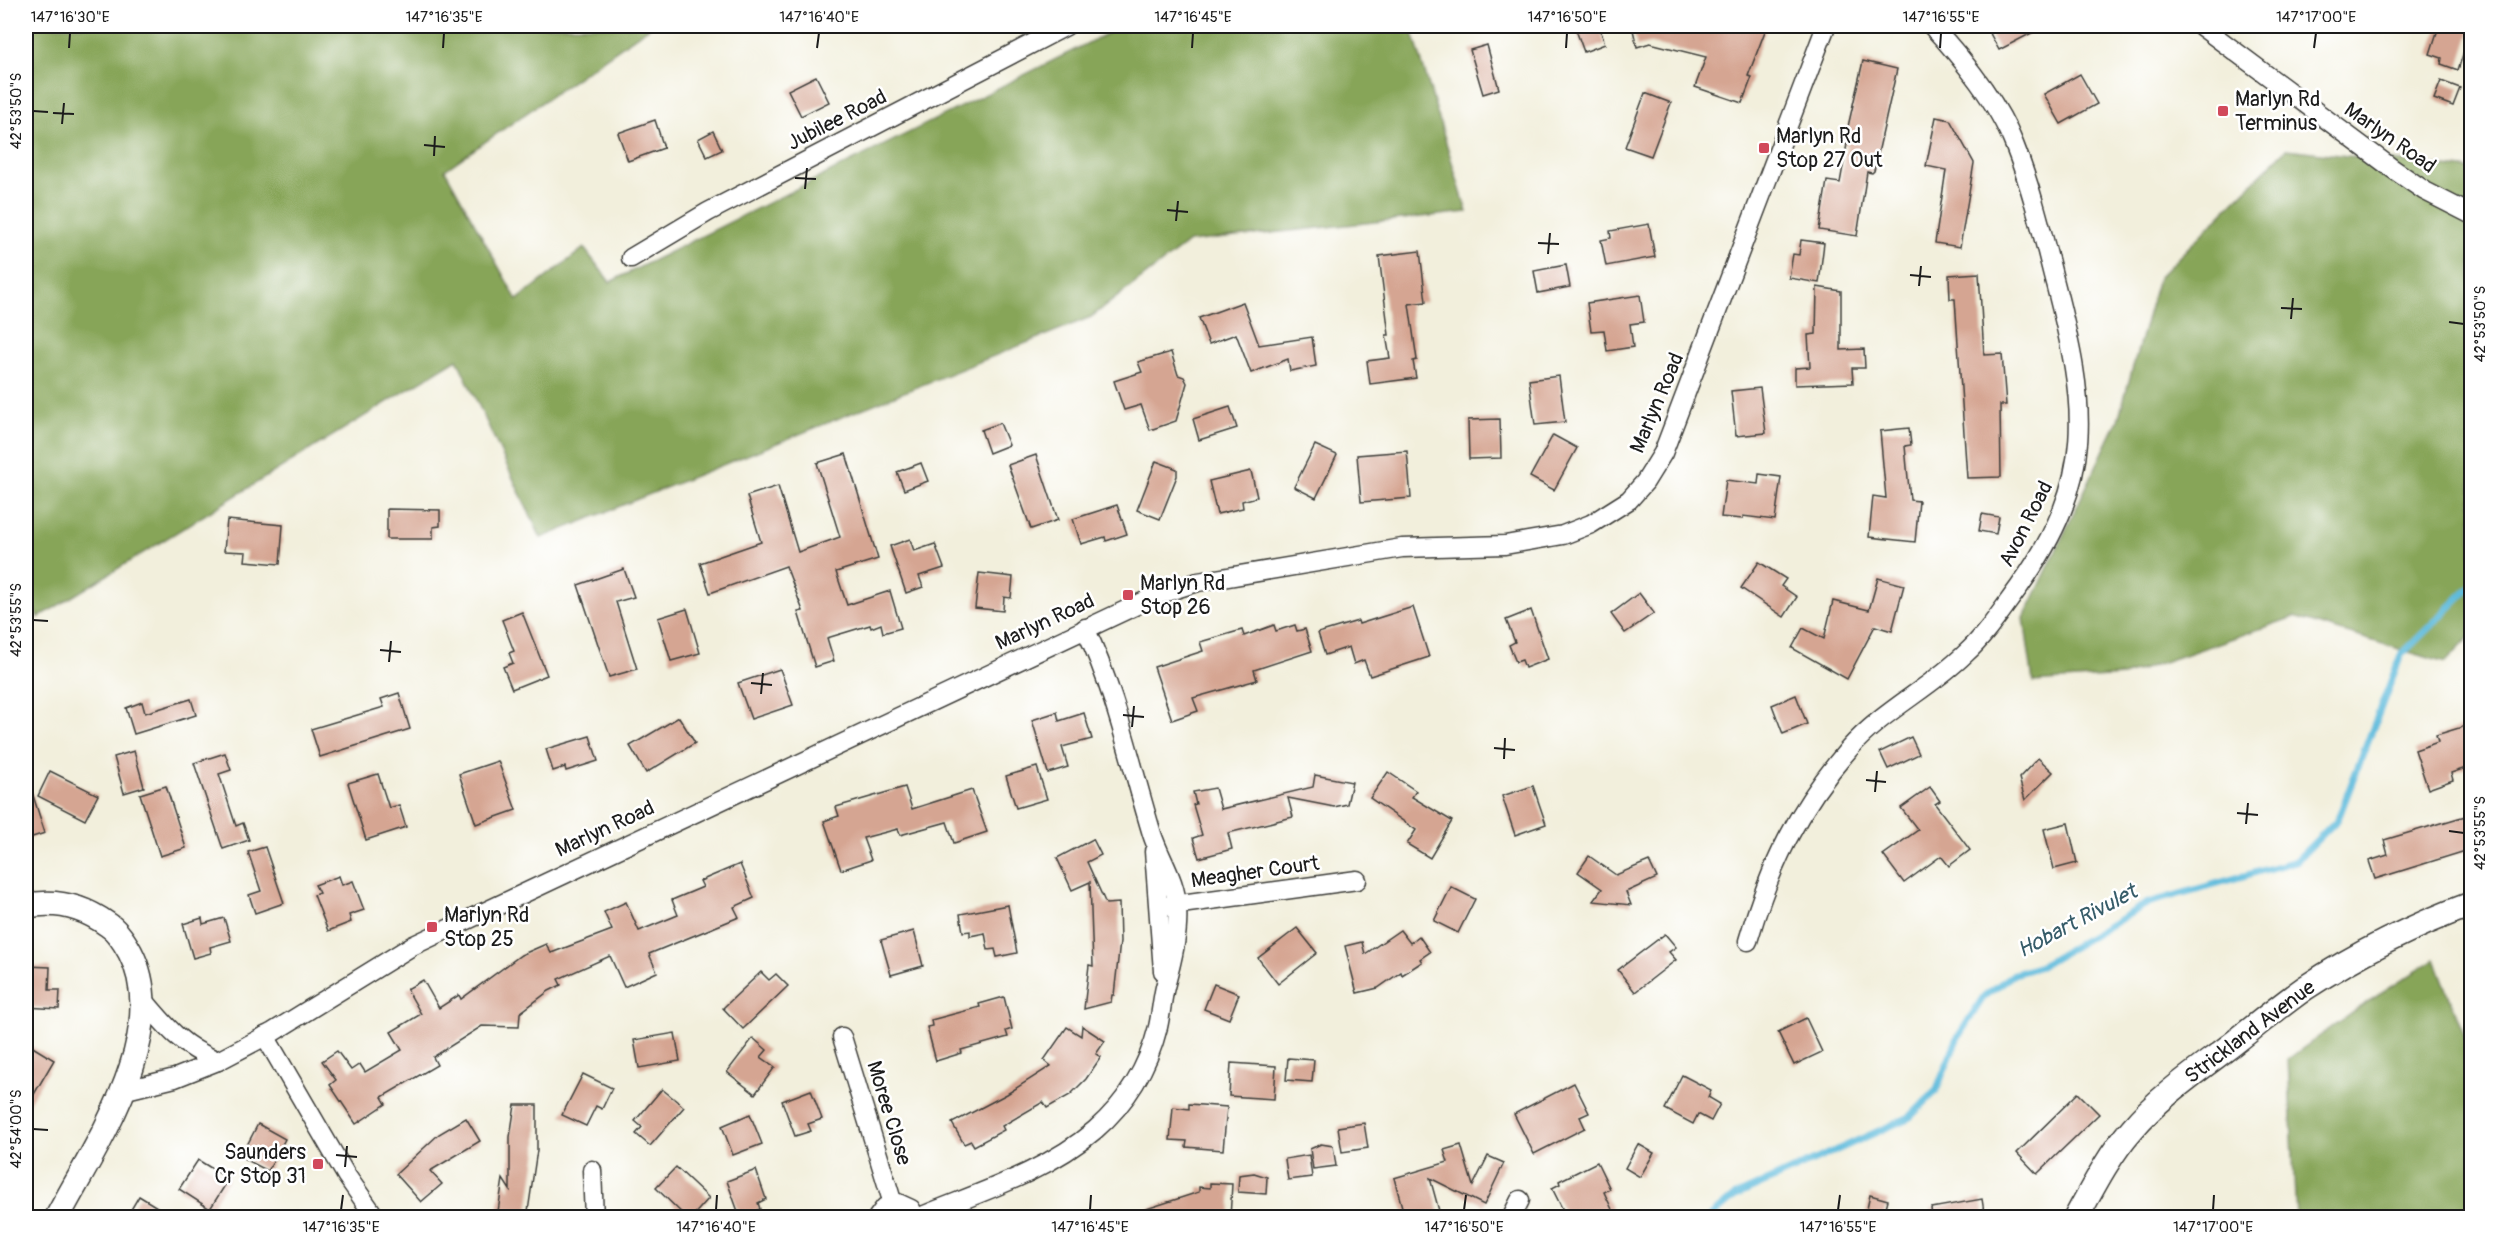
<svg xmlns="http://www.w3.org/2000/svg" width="2497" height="1243" font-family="Pangolin,sans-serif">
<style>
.forest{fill:#87a558;stroke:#52603a;stroke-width:1.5}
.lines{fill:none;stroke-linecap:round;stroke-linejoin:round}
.stream{stroke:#5ebbdc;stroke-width:7}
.building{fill:#d5a592}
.street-casing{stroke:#3c3c39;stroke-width:21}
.secondary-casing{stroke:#3c3c39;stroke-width:27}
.street{stroke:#fff;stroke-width:18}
.secondary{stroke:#fff;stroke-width:24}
.ticks{fill:none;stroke:#1c1c1c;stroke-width:2}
.poi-dot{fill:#d1495b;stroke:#fff;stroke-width:2}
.labels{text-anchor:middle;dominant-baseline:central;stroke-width:5;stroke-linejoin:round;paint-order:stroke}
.poi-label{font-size:21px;fill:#1c1c1c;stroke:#fff;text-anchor:start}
.street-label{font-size:21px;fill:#1c1c1c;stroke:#fff}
.water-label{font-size:22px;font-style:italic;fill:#365c69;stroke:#fff}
.neatline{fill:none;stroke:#1c1c1c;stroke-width:2}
.ticks-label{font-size:15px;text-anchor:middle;fill:#1c1c1c}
</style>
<rect width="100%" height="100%" fill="#fff"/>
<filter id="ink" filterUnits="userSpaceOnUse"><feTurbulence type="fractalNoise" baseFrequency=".0167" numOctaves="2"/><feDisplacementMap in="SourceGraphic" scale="12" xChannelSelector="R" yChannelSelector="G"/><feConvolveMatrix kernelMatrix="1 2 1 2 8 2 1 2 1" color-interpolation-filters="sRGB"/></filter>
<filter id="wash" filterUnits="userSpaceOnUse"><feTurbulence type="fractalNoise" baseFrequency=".008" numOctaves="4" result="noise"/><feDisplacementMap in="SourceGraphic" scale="24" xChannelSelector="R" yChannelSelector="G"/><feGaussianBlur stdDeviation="1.35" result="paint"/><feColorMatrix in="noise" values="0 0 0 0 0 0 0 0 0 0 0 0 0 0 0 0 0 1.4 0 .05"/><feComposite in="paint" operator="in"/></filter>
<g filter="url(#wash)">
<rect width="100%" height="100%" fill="#f2efdc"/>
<g class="forest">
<path d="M26,26H651L445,170L517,300L584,248L610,282L1122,26H1411L1467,212L1189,242L1091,317L541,538L457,359L38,618L26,588Z"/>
<path d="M2286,149L2471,170V636L2445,663L2294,617L2123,676L2033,682L2024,618L2118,420L2158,278Z"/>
<path d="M2435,959L2471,1052V1217H2296L2288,1059L2361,1006Z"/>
</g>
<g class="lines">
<path class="stream" d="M1709,1218L1735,1196L1910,1117L1936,1091L1958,1037L1984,996L2014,974L2041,966L2148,903L2296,861L2338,819L2401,655L2472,585"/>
</g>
<g id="blocks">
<g class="building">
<path d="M1588,26H1599L1605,44L1584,52L1576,30Z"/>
<path d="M1645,26H1767L1748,76L1752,77L1742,103L1695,87L1706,57L1650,43L1637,47L1633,30Z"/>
<path d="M1986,26H2045L1999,50Z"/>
<path d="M2439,26H2472L2458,70L2441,64L2442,58L2430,54Z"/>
<path d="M1487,45L1499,89L1483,94L1470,50Z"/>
<path d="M1863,61L1897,69L1874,171L1872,173L1867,172L1857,236L1819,230L1827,181L1840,183L1847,144H1844Z"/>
<path d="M2080,74L2097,104L2061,124L2044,94Z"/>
<path d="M816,76L829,102L801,116L788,90Z"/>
<path d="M2441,81L2460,88L2453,106L2434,99Z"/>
<path d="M1645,93L1671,103L1651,156L1625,147Z"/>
<path d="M1936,117L1950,120L1974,163L1960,247L1935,243L1946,170L1926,166Z"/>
<path d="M655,120L664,148L628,161L618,133Z"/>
<path d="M713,131L722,150L707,157L698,139Z"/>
<path d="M1649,224L1655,257L1606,266L1601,240L1611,238L1610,231Z"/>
<path d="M1801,240L1824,243L1819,283L1789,278L1793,254L1799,255Z"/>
<path d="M1420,251L1426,302L1409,304L1417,360L1413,361L1416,378L1370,384L1367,361L1390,358L1386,335H1389L1379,256Z"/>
<path d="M1566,265L1570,287L1538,293L1534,271Z"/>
<path d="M1979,273L1984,355L2002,354L2006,405H2000L2001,477L1967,478L1955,299H1950L1949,275Z"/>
<path d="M1817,287L1841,291V350L1864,349L1865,368H1852L1853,383L1795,385V368L1810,367L1808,335L1816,334Z"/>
<path d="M1640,295L1644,322L1630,324L1633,347L1607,351L1604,330L1591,331L1587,303Z"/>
<path d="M1243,302L1259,345L1312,337L1316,366L1290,371L1288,359L1251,373L1236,334L1209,344L1199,318Z"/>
<path d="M1171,352L1178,375L1184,377L1187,383L1176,421L1150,430L1141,405L1124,410L1114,381L1142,372L1138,362Z"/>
<path d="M1559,376L1565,422L1535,425L1529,380Z"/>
<path d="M1760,388L1766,433L1736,436L1731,391Z"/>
<path d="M1230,407L1237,428L1199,440L1193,419Z"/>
<path d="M1500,419L1501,458L1469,459L1468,420Z"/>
<path d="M1000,423L1009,445L989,453L981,430Z"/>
<path d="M1909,428L1911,445L1905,446L1910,500L1919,501L1915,542L1869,537L1873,496L1886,498L1880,431Z"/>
<path d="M1553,435L1577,448L1554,490L1530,477Z"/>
<path d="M1315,445L1337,455L1316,498L1294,487Z"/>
<path d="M1407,451L1411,498L1361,502L1357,455Z"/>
<path d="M846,454L878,559L836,572L847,605L890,591L901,628L883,633L881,624L871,628L870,625L827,638L834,661L815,667L798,612L803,611L786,566L710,593L700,563L761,542L747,496L778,486L798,552L840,537L817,463Z"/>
<path d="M1036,455L1058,520L1031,529L1008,465Z"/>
<path d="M1156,461L1177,469V476L1160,519L1137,510Z"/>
<path d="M921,463L928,481L904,490L897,472Z"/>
<path d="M1251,471L1257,497L1242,501L1243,508L1217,514L1209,481Z"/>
<path d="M1759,474L1781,477L1775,520L1743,516V519L1721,517L1726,480L1758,484Z"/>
<path d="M1117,505L1127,534L1106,541L1105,537L1081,544L1073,519Z"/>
<path d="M387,509L440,510V526L433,527V539H387Z"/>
<path d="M1982,514L1999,517L1996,534L1979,531Z"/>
<path d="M227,520L283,525L280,564L245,561L246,552L224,551Z"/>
<path d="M910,539L914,551L935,544L944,568L919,576L923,587L906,593L890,546Z"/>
<path d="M1759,562L1786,579L1781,586L1797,597L1784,617L1741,588Z"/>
<path d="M624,569L634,597L616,602L637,669L609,677L578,585Z"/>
<path d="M979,573L1013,577L1011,598L1004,597L1003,611L975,608Z"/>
<path d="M1878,578L1904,585L1892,631L1875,626L1847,679L1792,648L1803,628L1824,639L1833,601L1869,610Z"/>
<path d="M1639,593L1654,613L1625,633L1611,614Z"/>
<path d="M1413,607L1429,657L1370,676L1364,660L1354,664L1349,647L1325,655L1318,633L1358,621L1359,624Z"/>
<path d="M687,609L700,653L671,661L658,618Z"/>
<path d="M1531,610L1548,659L1525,668L1522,660L1516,662L1509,645L1515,642L1506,620Z"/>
<path d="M522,612L547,675L512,689L503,667L513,663L509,653L514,651L502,620Z"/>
<path d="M1274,625L1276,631L1295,625L1297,631L1305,629L1312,651L1254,670L1257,680L1193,698L1198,711L1172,720L1154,667L1203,651L1200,642L1242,630L1244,636Z"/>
<path d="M780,669L793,705L751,719L738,683Z"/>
<path d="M399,693L410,729L320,757L311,729L384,707L381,699Z"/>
<path d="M1796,695L1807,724L1783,734L1772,705Z"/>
<path d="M191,699L196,715L134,734L126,708L142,702L145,713Z"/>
<path d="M1057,712L1059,721L1084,713L1092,739L1062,747L1068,767L1048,773L1032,720Z"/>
<path d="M679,717L695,743L646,773L630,746Z"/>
<path d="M2472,724V766L2451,773L2453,780L2428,789L2415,750L2438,742L2436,735Z"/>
<path d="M590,736L598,761L566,771L565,767L553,771L546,749Z"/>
<path d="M1911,737L1919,754L1888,769L1880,752Z"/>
<path d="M134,751L144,787L124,793L114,757Z"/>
<path d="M225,753L231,770L219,774L236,826L243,823L249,840L223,849L194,763Z"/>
<path d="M2038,758L2053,772L2025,800L2019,778Z"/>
<path d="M498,761L516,810L476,824L459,774Z"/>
<path d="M1037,767L1047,799L1016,808L1006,776Z"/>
<path d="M50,771L98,795L85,820L38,796Z"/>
<path d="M1388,772L1416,791L1412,797L1452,821L1430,858L1407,844L1416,830L1370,798Z"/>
<path d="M378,774L389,808L399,805L406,827L366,840L348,783Z"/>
<path d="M1315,775L1352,782L1347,804L1334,807L1288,798L1293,817L1228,833L1232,849L1199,858L1193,838L1202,835L1193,805L1196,804L1193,792L1215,788L1221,809L1313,787Z"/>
<path d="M29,783L45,833L26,839V784Z"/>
<path d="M166,786L186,848L160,856L140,794Z"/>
<path d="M1533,786L1546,824L1515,835L1502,796Z"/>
<path d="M905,787L912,809L972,790L987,832L954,843L947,822L900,835L898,829L863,838L871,860L841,870L824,821L839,816L836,807Z"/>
<path d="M1930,787L1940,801L1935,804L1970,850L1949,866L1941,856L1904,883L1883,855L1918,830L1901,808Z"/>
<path d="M2472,814V849L2375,879L2369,861L2388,855L2384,840Z"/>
<path d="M2068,823L2077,863L2054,869L2044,829Z"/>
<path d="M1093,839L1101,855L1087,862L1106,904L1119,903L1120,942L1114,995H1112L1111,1002L1084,1009L1089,965L1093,966L1090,882L1072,890L1057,858Z"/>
<path d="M265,847L284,903L255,913L249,895L261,891L248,852Z"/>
<path d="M1589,856L1616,875L1649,861L1657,878L1626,892L1631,905L1593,901L1602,889L1578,872Z"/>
<path d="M740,864L754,898L734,907L739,917L649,954L657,972L624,987L610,956L558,979L561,985L549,991L520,1013L519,1027L482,1026L433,1057L437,1065L382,1097L386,1104L356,1124L330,1085L336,1080L322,1061L337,1051L351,1070L360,1064L365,1072L402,1050L391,1032L421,1014L407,989L423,980L439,1008L459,995L461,999L521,955L546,944L551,953L612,930L604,912L626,902L639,931L678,915L672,900L703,887L700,881Z"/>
<path d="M339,876L342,885L353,881L364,910L349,915L351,922L328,931L314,895L319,893L315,885Z"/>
<path d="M1451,887L1475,899L1458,933L1434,921Z"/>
<path d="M1008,905L1017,953L997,957L995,949L988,950L985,933L970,936V931L963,932L960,914Z"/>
<path d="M202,918L203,924L224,918L231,941L210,947L211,953L193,958L183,924Z"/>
<path d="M1297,928L1317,953L1278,984L1258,958Z"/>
<path d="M1400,930L1410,943L1419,936L1430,952L1420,959L1422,962L1402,975L1401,972L1378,988L1357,993L1345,946L1362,942L1365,954Z"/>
<path d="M914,931L923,966L891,975L881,940Z"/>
<path d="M1665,934L1676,947L1669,952L1676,960L1635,992L1618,970Z"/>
<path d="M26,966L50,967L49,990H60L59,1009L26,1007Z"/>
<path d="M761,972L769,980L776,974L788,986L743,1029L723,1008Z"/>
<path d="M1214,984L1239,994L1229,1019L1204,1009Z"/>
<path d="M1004,997L1012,1029L1006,1031L1008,1037L961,1050L962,1053L936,1061L927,1027L932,1026L931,1020L980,1007L979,1004Z"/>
<path d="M1806,1018L1822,1052L1794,1065L1778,1032Z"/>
<path d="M1082,1026L1105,1041L1096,1054L1101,1057L1086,1079L1070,1095L1047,1108L1043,1102L1002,1126L1004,1130L974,1146L971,1141L964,1144L952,1123L1007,1094L1051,1066L1044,1060L1067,1027L1081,1036Z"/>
<path d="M675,1033L680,1061L639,1068L634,1040Z"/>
<path d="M753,1038L767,1050L761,1057L775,1067L755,1094L727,1072Z"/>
<path d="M31,1046L54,1060L26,1108V1056Z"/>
<path d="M1288,1058L1314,1060L1312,1082L1286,1080Z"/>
<path d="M1231,1063L1276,1066L1274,1099L1229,1096Z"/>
<path d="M583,1074L612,1088L602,1109L596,1106L586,1126L562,1115Z"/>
<path d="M1682,1075L1711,1090L1708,1097L1720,1104L1711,1121L1698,1114L1693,1124L1665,1109Z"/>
<path d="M1574,1083L1589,1113L1580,1117L1585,1128L1534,1154L1514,1114Z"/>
<path d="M662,1089L684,1107L650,1146L636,1134L642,1127L635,1121Z"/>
<path d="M811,1090L822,1119L808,1124L811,1131L795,1136L782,1101Z"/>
<path d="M2078,1093L2099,1114L2037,1174L2017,1153Z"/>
<path d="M1189,1104L1227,1107L1223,1150L1186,1147L1187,1141L1170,1140L1173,1107L1189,1109Z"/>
<path d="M515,1105H537V1150L527,1218H497L503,1179L510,1190V1137Z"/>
<path d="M750,1114L762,1144L733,1155L722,1126Z"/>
<path d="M466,1118L480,1141L430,1171L442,1184L421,1202L396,1174L439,1134Z"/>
<path d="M1364,1123L1368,1148L1342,1152L1338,1127Z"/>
<path d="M258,1124L285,1139L268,1171L241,1157Z"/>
<path d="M1321,1144L1333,1146L1336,1166L1313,1169L1310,1149Z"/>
<path d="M1638,1144L1654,1153L1640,1177L1625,1168Z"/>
<path d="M1461,1145L1473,1186L1488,1156L1504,1163L1484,1205L1430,1178L1441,1218H1405L1394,1178L1448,1162L1444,1150Z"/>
<path d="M1309,1155L1312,1177L1288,1180L1285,1159Z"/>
<path d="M198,1160L229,1179L210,1209L179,1189Z"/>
<path d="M1597,1162L1610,1189L1604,1192L1616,1218H1567L1552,1188L1560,1184L1559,1181Z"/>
<path d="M676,1167L709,1198L691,1218H687L656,1188Z"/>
<path d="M756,1170L766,1199L758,1203L760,1209L740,1217L727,1181Z"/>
<path d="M1254,1173L1267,1177L1266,1194L1238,1192L1239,1175Z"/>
<path d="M1210,1183L1232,1184L1230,1218H1132L1131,1214L1199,1192V1187L1210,1188Z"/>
<path d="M1870,1195L1888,1200L1883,1218H1865Z"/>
<path d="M139,1196L175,1218H126Z"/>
<path d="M1982,1199L1985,1218H1932L1931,1208Z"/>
</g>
</g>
</g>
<g filter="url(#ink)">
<use href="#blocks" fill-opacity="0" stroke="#3c3c39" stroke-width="1.5"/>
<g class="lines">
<defs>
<g id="street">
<path d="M2201,26L2393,169L2425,191L2472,215"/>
<path d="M631,258L708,212L1066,26"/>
<path d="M1154,851L1163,971"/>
<path d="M1159,907L1357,880"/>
<path d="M1748,941C1770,866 1797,809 1849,749C1882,711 1929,689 1965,654C1986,635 2002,610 2019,587C2097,477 2087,407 2055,283C2043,236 2032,189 2014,144C1998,103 1962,58 1932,26"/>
<path d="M143,999C167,1028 183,1047 218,1061"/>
<path d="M265,1036L346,1175L376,1218"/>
<path d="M842,1037L893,1204"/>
<path d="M122,1091L175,1078L218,1061L273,1032L412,946L1160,594L1198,582L1402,548L1505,545L1563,535L1591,524L1629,500L1645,482L1663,453L1826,26"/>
<path d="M592,1170L594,1218"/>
<path d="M877,1218L885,1207L898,1203L911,1209L916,1218"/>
<path d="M917,1218C977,1193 1045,1173 1095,1130C1126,1103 1148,1067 1158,1027C1161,1014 1162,1000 1165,987C1172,961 1179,934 1177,907C1176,880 1160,859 1152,834C1131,765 1116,693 1085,628"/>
<path d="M1511,1218L1520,1200"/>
</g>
<g id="secondary">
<path d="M26,906C55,900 82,906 107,924C117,930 124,941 130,952C173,1033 95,1146 57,1218"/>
<path d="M2076,1218C2093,1187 2109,1155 2132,1129C2158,1098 2193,1074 2226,1049C2252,1029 2278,1007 2305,988C2358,953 2412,926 2472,904"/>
</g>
</defs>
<use href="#street" class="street-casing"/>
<use href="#secondary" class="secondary-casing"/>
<use href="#street" class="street"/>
<use href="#secondary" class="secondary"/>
</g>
</g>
<path class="ticks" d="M69,48L70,33M443,48L444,33M817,48L819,33M1192,48L1193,33M1566,48L1567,33M1940,48L1941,33M2314,48L2316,33M33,111L48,112M53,113L74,114M62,124L64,103M424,145L445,147M434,156L435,136M795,178L816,179M805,189L807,168M1167,210L1188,212M1176,221L1178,201M1538,243L1559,244M1548,254L1550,233M1910,275L1931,277M1919,286L1921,266M2281,308L2302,309M2291,319L2293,298M2449,322L2464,324M33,620L48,621M380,650L401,652M389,662L391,641M751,683L772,685M761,694L763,673M1123,715L1144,717M1132,727L1134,706M1494,748L1515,750M1504,759L1505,738M1866,780L1886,782M1875,792L1877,771M2237,813L2258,815M2246,824L2248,803M2449,831L2464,833M33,1129L48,1130M336,1155L357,1157M345,1167L347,1146M341,1210L343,1195M716,1210L717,1195M1090,1210L1091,1195M1464,1210L1466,1195M1838,1210L1840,1195M2213,1210L2214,1195"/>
<g class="poi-dot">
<rect x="2217" y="105" width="12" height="12" rx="3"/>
<rect x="1758" y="142" width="12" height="12" rx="3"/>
<rect x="1122" y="589" width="12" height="12" rx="3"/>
<rect x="426" y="921" width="12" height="12" rx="3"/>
<rect x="312" y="1158" width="12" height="12" rx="3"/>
</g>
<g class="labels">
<g class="poi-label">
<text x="2235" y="99">Marlyn Rd<tspan x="2235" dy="24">Terminus</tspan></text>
<text x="1776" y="136">Marlyn Rd<tspan x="1776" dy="24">Stop 27 Out</tspan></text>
<text x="1140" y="583">Marlyn Rd<tspan x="1140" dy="24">Stop 26</tspan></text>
<text x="444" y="915">Marlyn Rd<tspan x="444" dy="24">Stop 25</tspan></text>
<text x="306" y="1152" text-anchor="end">Saunders<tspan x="306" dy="24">Cr Stop 31</tspan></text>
</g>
<g class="street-label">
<text transform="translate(837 120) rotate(-27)">Jubilee Road</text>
<text transform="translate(2390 138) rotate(35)">Marlyn Road</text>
<text transform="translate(1657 403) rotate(-67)">Marlyn Road</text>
<text transform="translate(2026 524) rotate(-63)">Avon Road</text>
<text transform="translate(1045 622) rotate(-25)">Marlyn Road</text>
<text transform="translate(605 829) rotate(-25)">Marlyn Road</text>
<text transform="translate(1255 872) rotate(-8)">Meagher Court</text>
<text transform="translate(2250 1032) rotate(-37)">Strickland Avenue</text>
<text transform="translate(889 1113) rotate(73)">Moree Close</text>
</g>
<g class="water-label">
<text transform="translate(2077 921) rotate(-28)">Hobart Rivulet</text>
</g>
</g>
<rect width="2497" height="1243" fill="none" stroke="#fff" stroke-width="66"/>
<rect x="33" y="33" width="2431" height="1177" class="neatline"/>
<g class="ticks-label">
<text x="70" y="22">147°16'30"E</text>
<text x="444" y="22">147°16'35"E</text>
<text x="819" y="22">147°16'40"E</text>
<text x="1193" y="22">147°16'45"E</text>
<text x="1567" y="22">147°16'50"E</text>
<text x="1941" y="22">147°16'55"E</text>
<text x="2316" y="22">147°17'00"E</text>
<text transform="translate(16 111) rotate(-90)" y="5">42°53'50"S</text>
<text transform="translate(2480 324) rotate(-90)" y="5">42°53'50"S</text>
<text transform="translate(16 620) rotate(-90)" y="5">42°53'55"S</text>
<text transform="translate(2480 833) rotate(-90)" y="5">42°53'55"S</text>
<text transform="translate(16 1129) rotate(-90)" y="5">42°54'00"S</text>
<text x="341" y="1232">147°16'35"E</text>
<text x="716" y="1232">147°16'40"E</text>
<text x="1090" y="1232">147°16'45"E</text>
<text x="1464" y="1232">147°16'50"E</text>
<text x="1838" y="1232">147°16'55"E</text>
<text x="2213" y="1232">147°17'00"E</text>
</g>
</svg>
